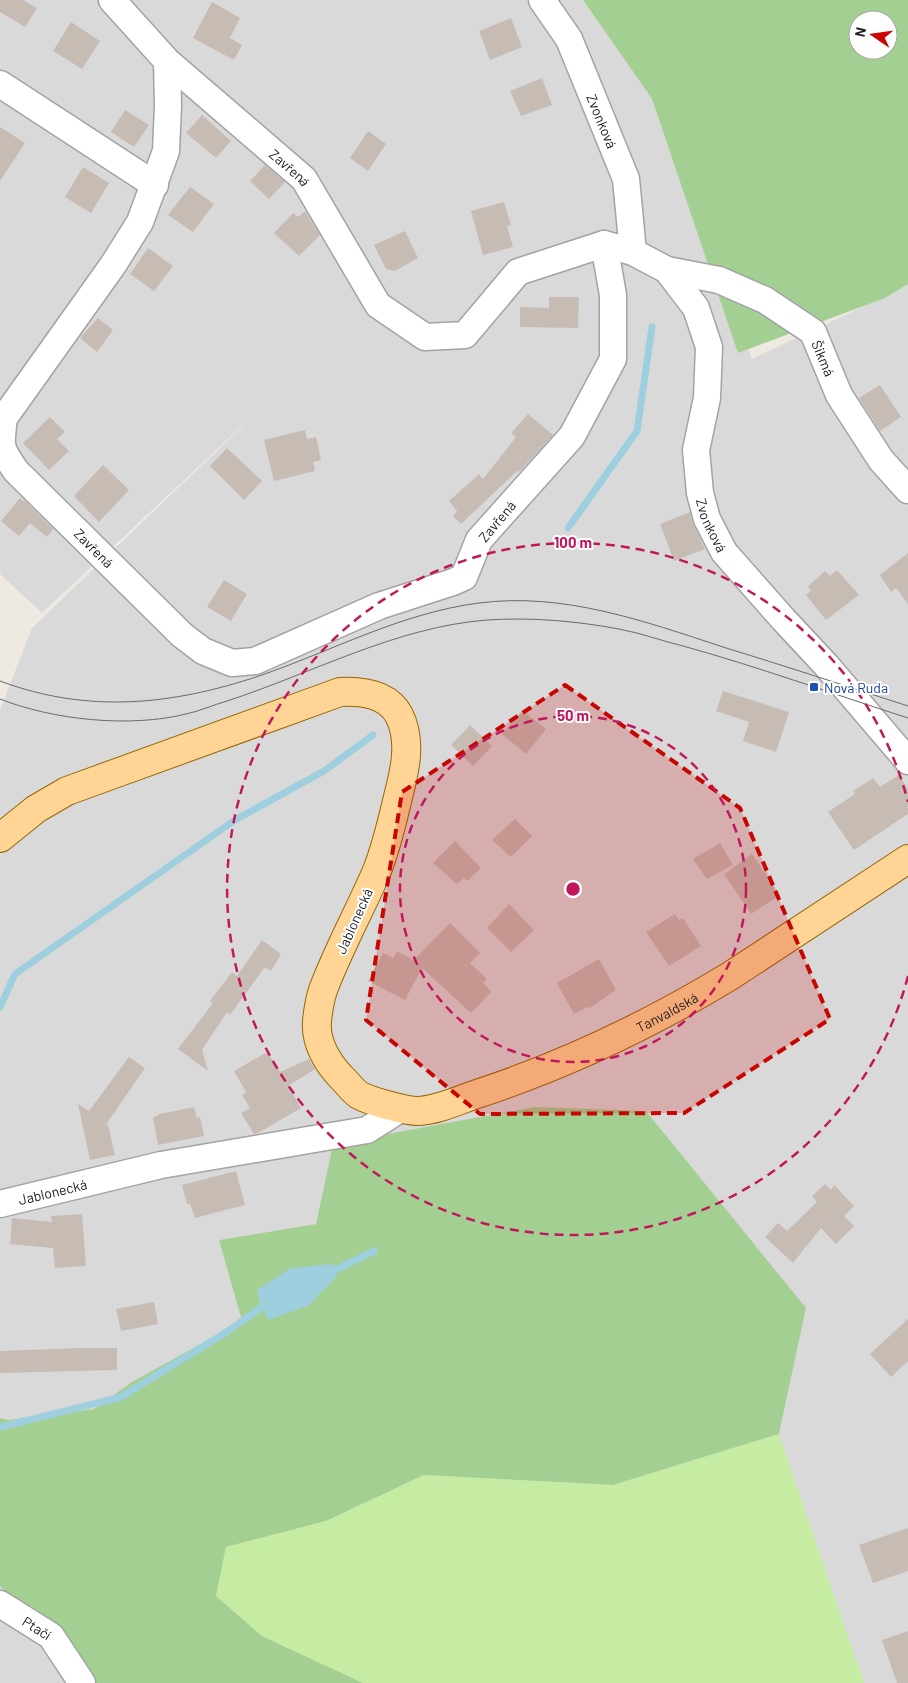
<svg xmlns="http://www.w3.org/2000/svg" width="908" height="1683" font-family="Barlow,sans-serif">
<style>
.residential{fill:#dad9d9}
.grass{fill:#c5eca2}
.forest{fill:#a3d092;fill-rule:evenodd}
.water{fill:#9ecfdf}
.lines{fill:none;stroke-linecap:round;stroke-linejoin:round}
.stream{stroke:#9ecfdf;stroke-width:7}
.building{fill:#c6bcb4}
.minor-casing{stroke:#a3a3a3;stroke-width:29}
.major-casing{stroke:#946700;stroke-width:30}
.minor{stroke:#fff;stroke-width:26}
.major{stroke:#ffd495;stroke-width:28}
.tram{stroke:#6a6a6a;stroke-width:1}
.marked{fill:#c80500;fill-opacity:0.2;stroke:#c80500;stroke-width:4;stroke-dasharray:10 6;stroke-linejoin:round}
.ring{fill:none;stroke:#c2185b;stroke-width:2.5;stroke-dasharray:9 6}
.transit-dot{fill:#1a4fb4;stroke:#fff;stroke-width:2}
.labels{text-anchor:middle;dominant-baseline:central;stroke-width:4;stroke-linejoin:round;paint-order:stroke}
.street-label{font-size:14px;fill:#1c1c1c;stroke:#fff}
.transit-label{font-size:14px;fill:#164399;stroke:#fff;text-anchor:start}
.centre{fill:#c2185b;stroke:#fff;stroke-width:2.5}
.ring-label{font-size:15px;text-anchor:middle;font-weight:bold;fill:#c2185b;stroke:#fff;stroke-width:4;stroke-linejoin:round;paint-order:stroke}
</style>
<rect width="100%" height="100%" fill="#eeeae1"/>
<g class="residential">
<path d="M0,0H583L652,99L697,231L752,359L873,302L908,282V1683H864L779,1434L806,1308L333,1144L316,1224L219,1240L242,1321L94,1409L8,1420L0,1418V710L32,628L274,396L42,613L0,574Z"/>
<path d="M0,1586L84,1683H0Z"/>
</g>
<path class="grass" d="M779,1434L864,1683H363L262,1636L216,1596L226,1547L326,1521L424,1475L613,1485Z"/>
<g class="forest">
<path d="M583,0H908V284L885,298L738,353L652,99ZM858,20H888V50H858Z"/>
<path d="M535,1107L646,1111L806,1308L779,1434L613,1485L424,1475L326,1521L226,1547L216,1596L262,1636L363,1683H84L0,1586V1418L8,1420L94,1409L132,1382L242,1321L219,1240L316,1224L333,1144Z"/>
</g>
<path class="water" d="M333,1264L337,1276L309,1305L269,1320L261,1307L257,1290L291,1268Z"/>
<g class="lines">
<g class="stream">
<path d="M568,528L637,431L652,327"/>
<path d="M0,1007L15,974L235,820L324,771L373,735"/>
<path d="M327,1274L374,1251"/>
<path d="M0,1427L121,1397L225,1333L268,1303"/>
</g>
</g>
<g class="building">
<path d="M0,0H23L37,8L25,27L0,12Z"/>
<path d="M212,2L240,18L230,38L242,45L234,60L193,38Z"/>
<path d="M511,18L522,47L490,60L479,31Z"/>
<path d="M71,22L100,41L82,69L53,51Z"/>
<path d="M542,78L552,105L521,116L510,91Z"/>
<path d="M125,110L149,125L134,147L111,132Z"/>
<path d="M202,115L231,141L216,158L186,133Z"/>
<path d="M0,127L25,143L0,181Z"/>
<path d="M368,131L386,144L368,171L350,158Z"/>
<path d="M265,165L285,182L269,199L250,181Z"/>
<path d="M83,167L109,183L91,213L65,197Z"/>
<path d="M190,187L214,204L193,232L168,215Z"/>
<path d="M504,202L511,225L507,226L513,247L483,255L471,211Z"/>
<path d="M305,211L320,235L299,256L274,233L293,213L298,217Z"/>
<path d="M405,231L418,258L395,271L386,269L374,245Z"/>
<path d="M148,248L173,266L154,291L130,274Z"/>
<path d="M549,297H579L578,328L520,327V307L549,308Z"/>
<path d="M98,318L113,330L97,352L80,338Z"/>
<path d="M880,385L901,417L880,431L859,398Z"/>
<path d="M528,414L553,435L519,472L517,471L461,524L453,516L457,511L449,501L479,474L483,479L516,437L511,433Z"/>
<path d="M50,417L65,432L57,439L69,451L49,470L23,443Z"/>
<path d="M305,430L307,439L316,437L321,460L313,462L315,471L274,481L264,440Z"/>
<path d="M227,448L262,481L244,500L210,466Z"/>
<path d="M103,465L129,490L99,522L74,496Z"/>
<path d="M20,498L23,501L24,500L53,529L47,537L30,523L19,536L1,521Z"/>
<path d="M690,512L694,526L705,549L674,561L660,524Z"/>
<path d="M908,553V604L896,588L891,592L880,575Z"/>
<path d="M837,570L859,595L826,620L806,595L811,591L808,586L825,571L830,576Z"/>
<path d="M224,580L247,594L231,621L207,607Z"/>
<path d="M723,691L789,712L776,752L743,741L749,722L716,711Z"/>
<path d="M522,710L546,729L526,754L502,734Z"/>
<path d="M470,725L492,746L473,766L451,745Z"/>
<path d="M899,775L908,789V814L854,850L828,812L855,794L853,791L873,778L880,787Z"/>
<path d="M515,819L532,836L511,857L492,840Z"/>
<path d="M455,841L481,868L467,881L464,878L457,884L433,863Z"/>
<path d="M720,843L733,865L707,879L693,859Z"/>
<path d="M752,854L780,895L751,914L724,874Z"/>
<path d="M509,904L534,930L511,952L487,928Z"/>
<path d="M675,914L679,920L683,918L701,946L669,966L646,932Z"/>
<path d="M450,923L480,953L470,963L487,979L483,983L491,992L471,1013L422,968L405,1000L368,981L383,953L393,958L397,951L415,961L414,960Z"/>
<path d="M262,940L281,954L271,971L265,967L230,1015L227,1012L202,1050L208,1071L178,1049L213,1003L210,1001L232,972L237,976Z"/>
<path d="M599,959L616,990L588,1009L587,1007L574,1014L557,983Z"/>
<path d="M267,1052L280,1072L309,1059L315,1069L288,1086L301,1108L258,1133L254,1134L241,1113L250,1108L242,1095L246,1092L234,1071Z"/>
<path d="M129,1057L145,1068L105,1126L108,1125L115,1155L90,1160L78,1104L89,1111Z"/>
<path d="M194,1107L197,1118L200,1117L204,1136L158,1145L153,1118L160,1114Z"/>
<path d="M236,1171L245,1205L195,1218L190,1204H187L182,1185Z"/>
<path d="M825,1184L831,1190L834,1185L854,1206L844,1216L854,1226L836,1244L821,1228L793,1263L765,1237L778,1223L787,1231L817,1202L812,1196Z"/>
<path d="M82,1214L86,1266L55,1268L53,1248L10,1244L12,1218L52,1222L51,1216Z"/>
<path d="M154,1302L158,1324L121,1331L116,1309Z"/>
<path d="M908,1319V1361L891,1377L870,1354Z"/>
<path d="M78,1348H117V1370L0,1373V1351Z"/>
<path d="M908,1528V1571L873,1583L859,1545Z"/>
<path d="M908,1631V1683H897L882,1640Z"/>
</g>
<g class="lines">
<defs>
<g id="minor">
<path id="s1" d="M112,0L167,61L304,179L378,305L425,337L465,335L518,272L604,244L613,295V359L572,436L479,540L464,577L453,582L379,606L255,661L232,663L203,651L182,635L16,471C0,448 0,447 4,418L113,265L140,222L166,151L168,106L167,61"/>
<path id="s2" d="M542,0L569,39L626,179L633,252"/>
<path d="M0,84L155,185"/>
<path id="s3" d="M604,244L633,252L667,270L696,308L709,347L707,398L696,450L700,493L707,519L724,552L784,620L826,665L908,761"/>
<path id="s4" d="M667,270L719,280L765,300L813,332L839,395L881,460L908,490"/>
<path id="s5" d="M0,1204L161,1165L367,1130L400,1109"/>
<path id="s6" d="M0,1604L51,1636L82,1683"/>
</g>
<g id="major">
<path id="s7" d="M0,838L36,809L67,791L340,692C361,691 387,693 399,715C412,741 405,770 398,797C392,822 386,849 376,873C359,912 338,950 323,990C320,999 318,1011 317,1021C315,1043 328,1064 343,1079C348,1084 353,1091 359,1095C369,1101 406,1111 418,1111C438,1110 459,1100 477,1094C565,1065 651,1024 730,976L908,859"/>
</g>
</defs>
<use href="#minor" class="minor-casing"/>
<use href="#major" class="major-casing"/>
<use href="#minor" class="minor"/>
<use href="#major" class="major"/>
<g class="tram">
<path d="M0,681C88,714 172,705 259,676C332,651 401,613 479,603C563,592 644,621 723,647C785,666 846,686 908,706"/>
<path d="M0,699C53,720 130,728 186,714C200,711 213,705 227,701C313,673 396,627 487,620C531,617 576,621 619,629C641,633 662,641 683,646C759,667 833,694 908,718"/>
</g>
</g>
<path class="marked" d="M565,685L740,808L830,1019L684,1113L480,1114L366,1020L402,792Z"/>
<g class="ring">
<circle cx="573" cy="889" r="173"/>
<path d="M908 976A346 346 0 1 1 908 802"/>
</g>
<rect class="transit-dot" x="809" y="682" width="10" height="10" rx="2.5"/>
<g class="labels">
<g class="street-label">
<text stroke="none"><textPath href="#s2" startOffset="136">Zvonková</textPath></text>
<text stroke="none"><textPath href="#s1" startOffset="245">Zavřená</textPath></text>
<text stroke="none"><textPath href="#s4" startOffset="189">Šikmá</textPath></text>
<text transform="translate(497 521) rotate(-50)">Zavřená</text>
<text stroke="none"><textPath href="#s3" startOffset="339">Zvonková</textPath></text>
<text transform="translate(94 548) rotate(45)">Zavřená</text>
<text transform="translate(354 921) rotate(-66)">Jablonecká</text>
<text stroke="none"><textPath href="#s7" startOffset="1181">Tanvaldská</textPath></text>
<text stroke="none"><textPath href="#s5" startOffset="54">Jablonecká</textPath></text>
<text stroke="none"><textPath href="#s6" startOffset="44">Ptačí</textPath></text>
</g>
<g class="transit-label">
<text x="824" y="687">Nová Ruda</text>
</g>
</g>
<circle cx="573" cy="889" r="8" class="centre"/>
<g class="ring-label">
<text x="573" y="548">100 m</text>
<text x="573" y="721">50 m</text>
</g>
<g transform="translate(873 35) rotate(283)"><circle r="24" fill="#ffffff" stroke="#a4a4a4"/>
<path d="M0-4L9 19L0 12L-9 19Z" fill="#c80500"/>
<text y="-8" font-size="14" font-weight="bold" text-anchor="middle" fill="#1c1c1c">N</text>
</g>
</svg>
